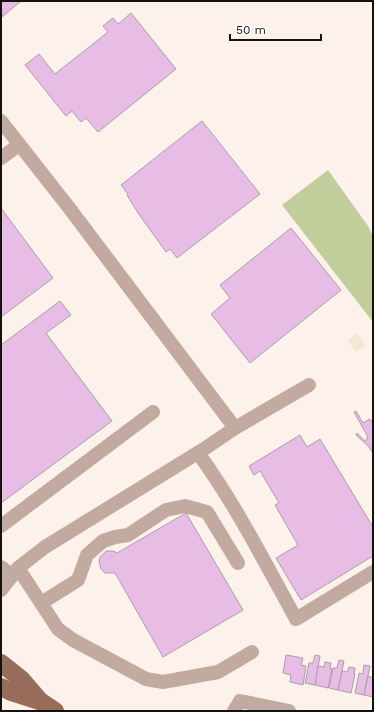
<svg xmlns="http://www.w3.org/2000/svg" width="374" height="712" font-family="'Work Sans',sans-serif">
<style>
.industrial{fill:#f6e7d4}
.green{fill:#c1ce9c}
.building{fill:#e7bce5;stroke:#a9a0a9}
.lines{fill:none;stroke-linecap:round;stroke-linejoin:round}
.minor{stroke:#c3aaa0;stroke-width:14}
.major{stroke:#986c5b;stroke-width:18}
</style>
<rect width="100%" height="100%" fill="#fdf1eb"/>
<path class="industrial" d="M357,333L366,345L356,352L347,340Z"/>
<path class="green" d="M328,170L368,226L373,237V322L282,205Z"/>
<g class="building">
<path d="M1,1H21L2,17Z"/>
<path d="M131,13L176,69L98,132L86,118L81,122L72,111L66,116L25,65L39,54L55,74L108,32L103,26L113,18L118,24Z"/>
<path d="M202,121L260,194L177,258L170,249L166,252L138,213L127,195L128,194L121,185Z"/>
<path d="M1,208L53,278L1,317Z"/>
<path d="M291,228L341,290L250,363L211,314L230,298L220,285Z"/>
<path d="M60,301L71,315L46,333L112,421L1,503V345Z"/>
<path d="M356,411L363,423L370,419L373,424V453L368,446L356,435L357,433L365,441L368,437L354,412Z"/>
<path d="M300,435L307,447L320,439L373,527V556L301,600L276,558L298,545L275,505L279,503L260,471L254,475L249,466Z"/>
<path d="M186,513L243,610L163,657L115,573H105L101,569L99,562L100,557L106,551H113L117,553Z"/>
<path d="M286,655L303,658L301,665L306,666L303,685L290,682L291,675L283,673Z"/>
<path d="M315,655L320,656L315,685L305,683L309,663H313Z"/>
<path d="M339,660L344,661L338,690L329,688L333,668H337Z"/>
<path d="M325,662L331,663L330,668L332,669L328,688L315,685L318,666L324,667Z"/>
<path d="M364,665L370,666L364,695L355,693L359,673L363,674Z"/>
<path d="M349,667L355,668L354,673L355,674L351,693L338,690L342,671L347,672Z"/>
<path d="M368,676L373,678V697L364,695Z"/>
</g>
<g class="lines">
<g class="minor">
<path d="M1,121L70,209L235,428"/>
<path d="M1,158L19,145"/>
<path d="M198,453C236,505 265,563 296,619L373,572"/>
<path d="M1,526L153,412"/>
<path d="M1,567L12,576"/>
<path d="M18,568L58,629L73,640L146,679L163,682L218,672L252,652"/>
<path d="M1,590L18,568L45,547L204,449L235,428L309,385"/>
<path d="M41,603L78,580L87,555L103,541L115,537L128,535L166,510L185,506L207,512L238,563"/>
<path d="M234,711L240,701L289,711"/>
</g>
<g class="major">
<path d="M1,663L21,679L40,701L55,711"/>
<path d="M1,687L11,692L39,701"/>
</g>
</g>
<rect width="374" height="712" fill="none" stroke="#15110f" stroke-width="4"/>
<path d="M230 34v6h91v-6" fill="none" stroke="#15110f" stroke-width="2"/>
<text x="236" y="34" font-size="12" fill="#15110f" stroke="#ffffff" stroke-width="3" paint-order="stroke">50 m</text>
</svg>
